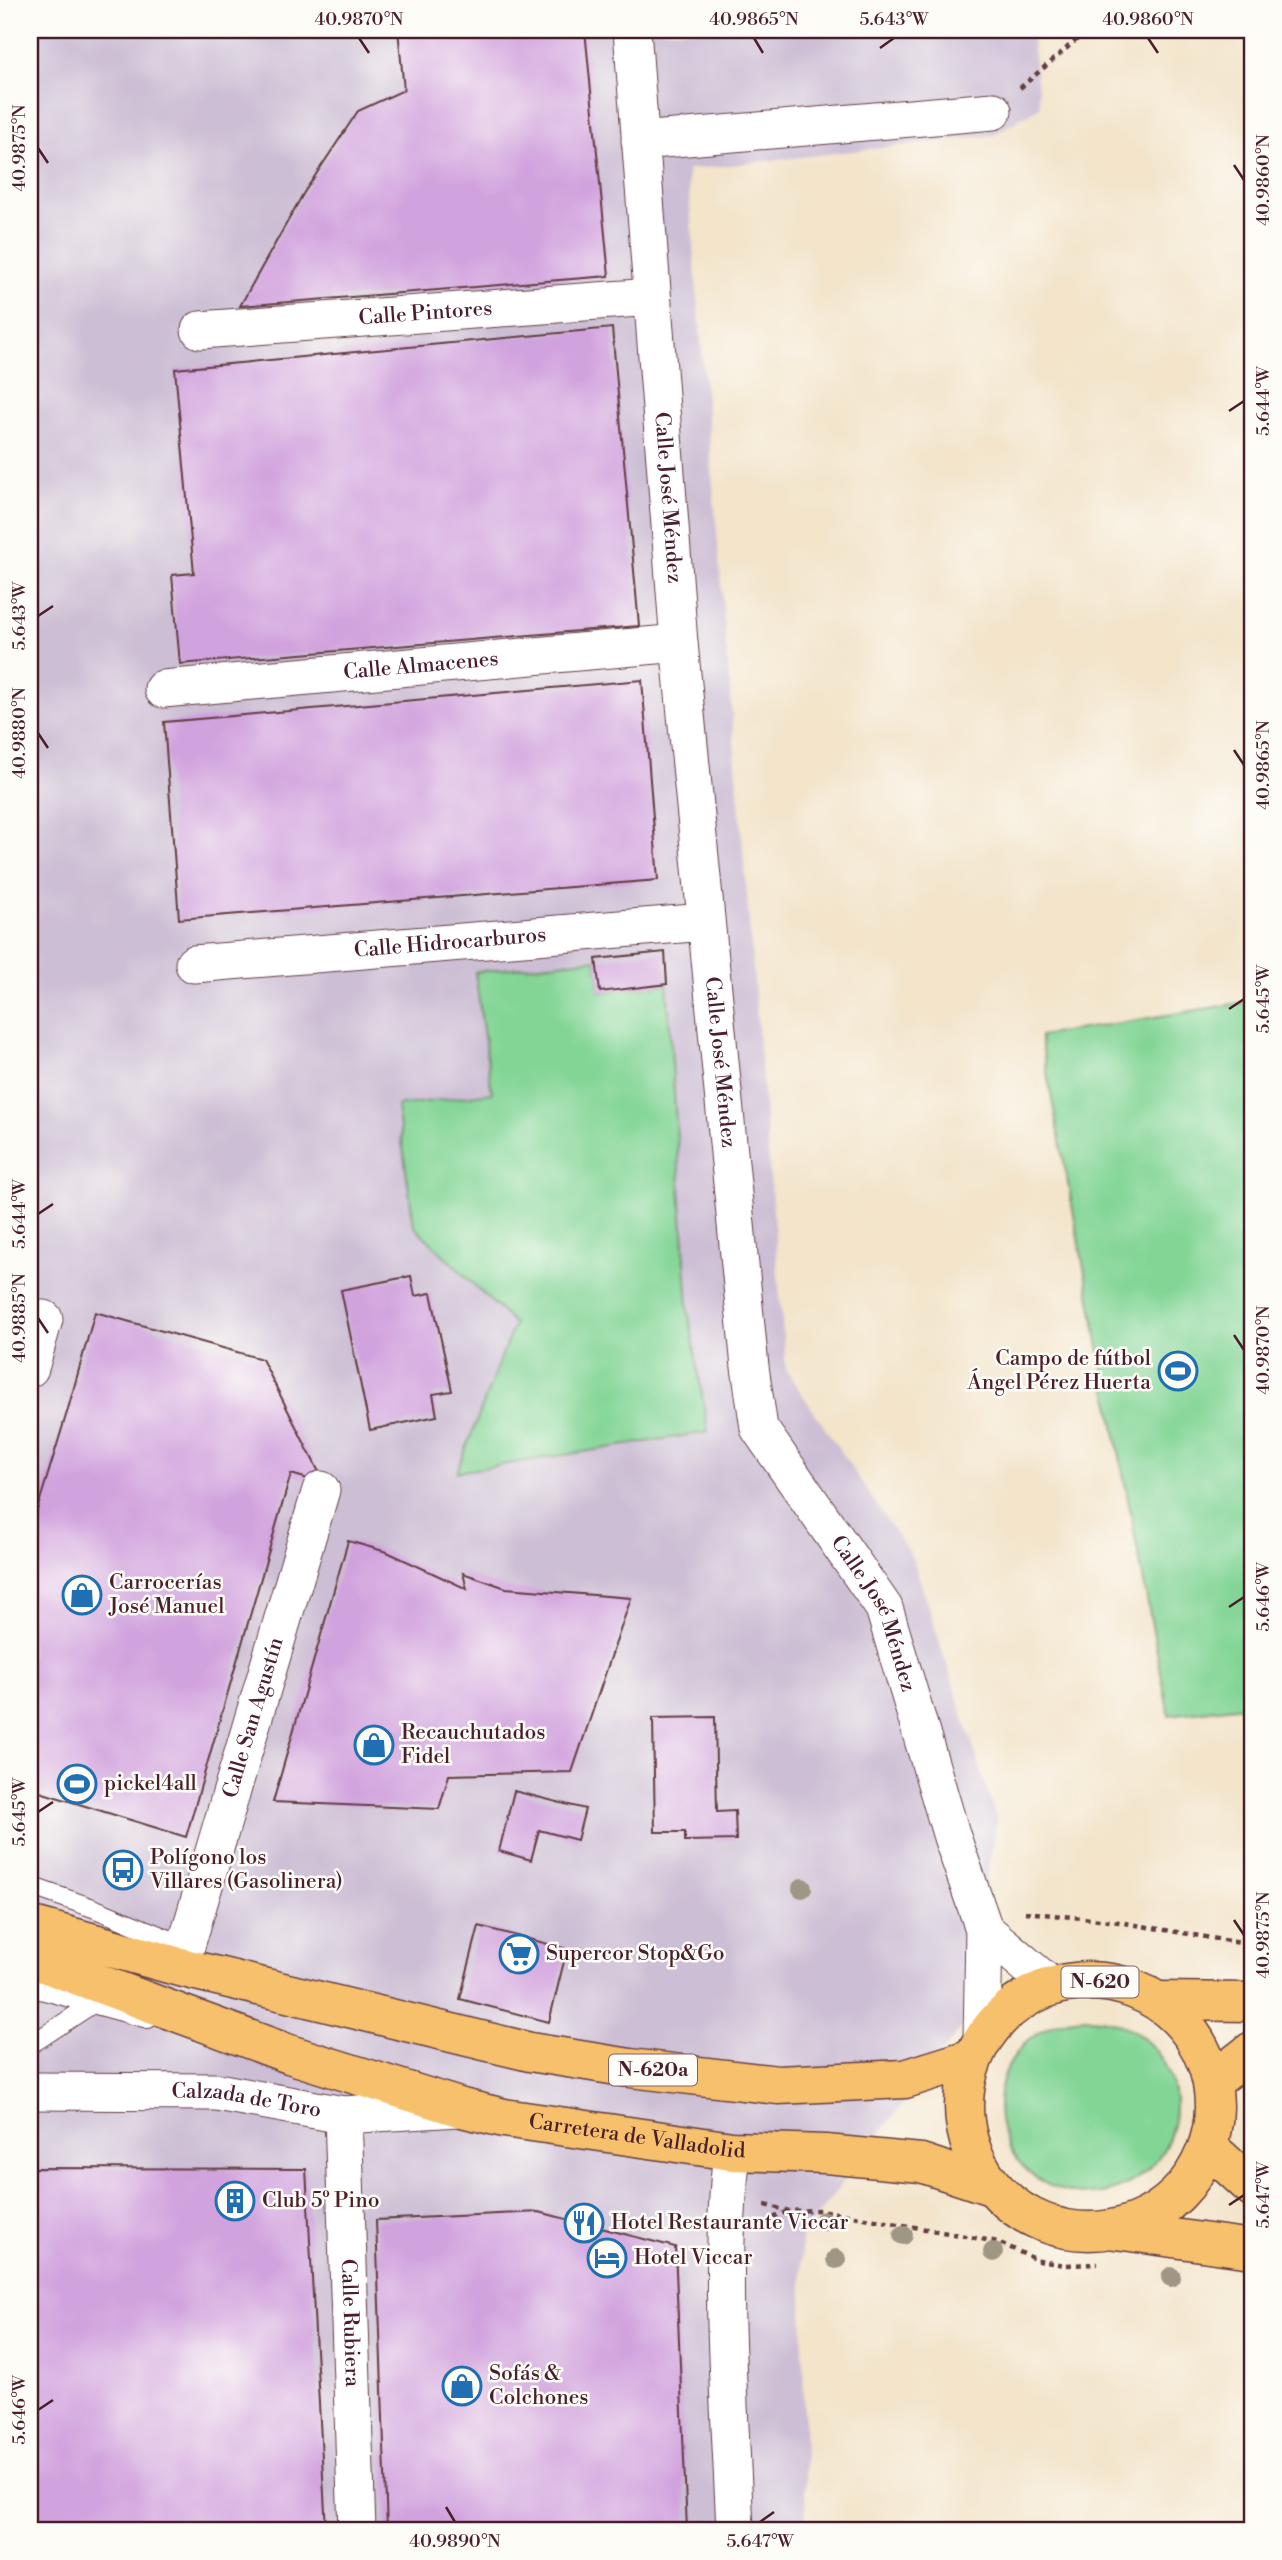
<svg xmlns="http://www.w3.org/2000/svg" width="1282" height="2560" font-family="'Libre Bodoni',serif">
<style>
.industrial{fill:#ccbed4}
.green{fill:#83d596;stroke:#667a60;stroke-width:2}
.building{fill:#d1a3de}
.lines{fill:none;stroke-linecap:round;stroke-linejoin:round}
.lane-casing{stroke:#633d43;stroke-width:20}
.street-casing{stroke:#633d43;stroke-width:39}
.primary-casing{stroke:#633d43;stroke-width:41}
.highway-casing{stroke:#633d43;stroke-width:41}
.path{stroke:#633d43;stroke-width:4.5;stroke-dasharray:5 5;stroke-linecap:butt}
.lane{stroke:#fff;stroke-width:18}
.street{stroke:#fff;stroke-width:37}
.primary{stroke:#f7c06c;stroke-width:38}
.highway{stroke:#f7c06c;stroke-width:38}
.tree{fill:#9f9684}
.ticks{fill:none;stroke:#4a1f2b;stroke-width:2.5}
.labels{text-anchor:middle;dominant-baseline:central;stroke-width:5;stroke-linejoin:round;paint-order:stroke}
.shield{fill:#fdfcf7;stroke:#806168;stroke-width:2}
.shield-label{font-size:19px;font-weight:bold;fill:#4a1f2b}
.street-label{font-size:21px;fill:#4a1f2b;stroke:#fdfcf7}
.poi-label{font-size:21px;fill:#4a1f2b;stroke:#fdfcf7;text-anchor:start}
.neatline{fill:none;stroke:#4a1f2b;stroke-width:2.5}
.ticks-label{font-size:18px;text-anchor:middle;fill:#4a1f2b}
</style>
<rect width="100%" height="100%" fill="#fdfcf7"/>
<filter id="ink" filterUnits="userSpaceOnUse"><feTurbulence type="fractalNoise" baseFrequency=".0143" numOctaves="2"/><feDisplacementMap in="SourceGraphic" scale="14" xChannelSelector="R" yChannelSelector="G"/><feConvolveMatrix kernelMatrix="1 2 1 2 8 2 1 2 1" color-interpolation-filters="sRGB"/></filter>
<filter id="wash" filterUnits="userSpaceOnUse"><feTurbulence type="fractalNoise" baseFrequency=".00686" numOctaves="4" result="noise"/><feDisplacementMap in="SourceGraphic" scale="28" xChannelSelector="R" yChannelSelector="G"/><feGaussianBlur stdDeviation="1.57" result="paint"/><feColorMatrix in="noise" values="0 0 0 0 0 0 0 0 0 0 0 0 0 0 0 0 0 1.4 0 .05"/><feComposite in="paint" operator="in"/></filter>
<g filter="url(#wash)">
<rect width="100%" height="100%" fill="#f3e4ca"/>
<path class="industrial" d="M30,30H1031L1040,107L993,135L687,170L786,1370L913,1559L997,1821L960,2029L801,2237L806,2530H30Z"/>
<g class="green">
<path d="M596,959L600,992L667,984L688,1309L708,1432L457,1472L514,1324L414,1226L397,1106L492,1093L475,972Z"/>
<path d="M1252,1001V1705L1169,1715L1040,1036Z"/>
<circle cx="1087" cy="2106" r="88"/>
</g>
<g id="blocks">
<g class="building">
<path d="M398,30H585L609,276L240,306L303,194L358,111L404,90Z"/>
<path d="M612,328L639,626L180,664L172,575L194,573L175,369Z"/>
<path d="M642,680L658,880L179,919L164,722Z"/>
<path d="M665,952L667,984L600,992L596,959Z"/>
<path d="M411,1276L415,1296L431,1293L452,1391L433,1394L437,1416L370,1430L341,1290Z"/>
<path d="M95,1312L262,1359L325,1484L291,1474L186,1837L30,1789V1533L68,1409Z"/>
<path d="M348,1541L387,1552L467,1589L463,1573L506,1588L631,1598L572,1772L449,1775L439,1809L273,1802Z"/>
<path d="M715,1717L717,1812L735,1811L736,1840L685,1841V1832H655L653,1718Z"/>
<path d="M514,1791L585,1809L577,1840L539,1830L531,1860L499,1851Z"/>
<path d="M479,1926L567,1949L549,2022L460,1999Z"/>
<path d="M30,2168L306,2169L326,2530H30Z"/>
<path d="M539,2212L675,2247L687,2530H387L376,2220Z"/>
</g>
</g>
</g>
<g filter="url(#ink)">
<use href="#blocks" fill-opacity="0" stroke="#633d43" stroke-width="2"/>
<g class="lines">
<defs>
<g id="lane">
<path d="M30,1886L93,1908L191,1948"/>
<path d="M30,1987L148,2019"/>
<path d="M30,2045L91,2005"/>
</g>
<g id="street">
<path id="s1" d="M632,30L679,643L750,1367L759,1428L884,1608L952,1837L984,1929"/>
<path d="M640,141L993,111"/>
<path id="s2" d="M200,330L652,297"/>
<path id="s3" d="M163,689L679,643"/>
<path id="s4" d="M194,964L705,922"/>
<path d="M30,1368L44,1319"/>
<path id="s5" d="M186,1946L321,1490"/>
<path d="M982,2039L984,1929L1051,1986"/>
<path id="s6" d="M30,2091L217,2092L343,2115L458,2108"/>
<path id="s7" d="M343,2115L357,2530"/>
<path d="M732,2151C718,2274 730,2406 735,2530"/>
</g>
<g id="primary">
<path d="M1158,2001L1252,2002"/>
<path d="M1212,2082L1252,2051"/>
</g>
<g id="highway">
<path d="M30,1925L176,1966L530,2052L630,2068L778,2085L905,2079L972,2058"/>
<path id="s8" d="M30,1958L289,2054L462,2108L504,2118L732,2151L826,2154L921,2163L991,2186"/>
<circle cx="1089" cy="2106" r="125"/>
<path d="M1208,2147L1252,2187"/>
<path d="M1116,2230L1252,2249"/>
</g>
</defs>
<use href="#lane" class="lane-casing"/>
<use href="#street" class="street-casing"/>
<use href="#primary" class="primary-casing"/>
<use href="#highway" class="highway-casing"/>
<g class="path">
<path d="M1020,88L1088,30"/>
<path d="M1025,1912L1119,1922L1252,1945"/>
<path d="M765,2205L789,2211L820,2210L998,2242L1039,2261L1065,2265L1098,2264"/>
<path d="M766,2225L775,2217L788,2211"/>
</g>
<use href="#lane" class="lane"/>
<use href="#street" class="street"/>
<use href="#primary" class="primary"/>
<use href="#highway" class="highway"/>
</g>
<g class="tree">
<circle cx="802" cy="1888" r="10"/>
<circle cx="824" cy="2221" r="10"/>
<circle cx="903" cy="2235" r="10"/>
<circle cx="993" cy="2252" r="10"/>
<circle cx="836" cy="2259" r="10"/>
<circle cx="1171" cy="2277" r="10"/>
</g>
</g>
<path class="ticks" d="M359,38L369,53M754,38L763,53M1148,38L1158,53M880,48L894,38M38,148L48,163M1234,165L1244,180M1229,411L1244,401M38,616L53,606M38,733L48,748M1234,750L1244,765M1229,1009L1244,999M38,1214L53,1204M38,1318L48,1333M1234,1335L1244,1350M1229,1607L1244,1597M38,1812L53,1802M1234,1920L1244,1935M1229,2205L1244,2195M38,2410L53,2400M446,2507L455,2522M760,2522L774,2512"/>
<defs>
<symbol id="stadium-ring" viewBox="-11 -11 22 22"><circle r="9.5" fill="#fdfcf7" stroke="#1f6fb2" stroke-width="1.5"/><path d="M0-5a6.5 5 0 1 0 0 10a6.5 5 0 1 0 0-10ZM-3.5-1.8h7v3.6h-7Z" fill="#1f6fb2"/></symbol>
<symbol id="shop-ring" viewBox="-11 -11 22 22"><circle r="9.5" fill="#fdfcf7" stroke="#1f6fb2" stroke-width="1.5"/><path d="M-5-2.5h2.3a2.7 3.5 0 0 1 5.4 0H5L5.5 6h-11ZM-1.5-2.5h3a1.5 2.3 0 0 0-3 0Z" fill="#1f6fb2"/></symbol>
<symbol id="bus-ring" viewBox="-11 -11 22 22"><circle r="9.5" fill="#fdfcf7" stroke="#1f6fb2" stroke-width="1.5"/><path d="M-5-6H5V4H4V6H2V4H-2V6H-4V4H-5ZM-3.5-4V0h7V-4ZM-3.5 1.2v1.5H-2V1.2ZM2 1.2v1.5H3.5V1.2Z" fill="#1f6fb2"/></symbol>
<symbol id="supermarket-ring" viewBox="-11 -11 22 22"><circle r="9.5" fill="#fdfcf7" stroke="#1f6fb2" stroke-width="1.5"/><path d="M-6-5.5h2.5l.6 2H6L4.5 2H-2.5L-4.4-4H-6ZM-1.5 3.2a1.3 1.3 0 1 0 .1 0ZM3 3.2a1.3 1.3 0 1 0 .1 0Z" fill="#1f6fb2"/></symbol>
<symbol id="building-ring" viewBox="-11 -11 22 22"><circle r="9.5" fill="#fdfcf7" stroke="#1f6fb2" stroke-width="1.5"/><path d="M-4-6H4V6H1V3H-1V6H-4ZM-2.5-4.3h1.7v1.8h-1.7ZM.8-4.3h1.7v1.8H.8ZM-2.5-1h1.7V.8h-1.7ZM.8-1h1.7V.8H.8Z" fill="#1f6fb2"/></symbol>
<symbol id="restaurant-ring" viewBox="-11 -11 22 22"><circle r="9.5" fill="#fdfcf7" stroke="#1f6fb2" stroke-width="1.5"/><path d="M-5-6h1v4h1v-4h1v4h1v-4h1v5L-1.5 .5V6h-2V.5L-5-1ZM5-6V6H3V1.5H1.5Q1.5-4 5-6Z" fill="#1f6fb2"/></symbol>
<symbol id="hotel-ring" viewBox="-11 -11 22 22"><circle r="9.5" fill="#fdfcf7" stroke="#1f6fb2" stroke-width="1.5"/><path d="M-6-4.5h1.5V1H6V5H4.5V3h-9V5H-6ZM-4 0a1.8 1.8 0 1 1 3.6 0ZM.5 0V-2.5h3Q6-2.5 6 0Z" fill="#1f6fb2"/></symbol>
</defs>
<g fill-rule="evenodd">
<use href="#stadium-ring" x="1156" y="1349" width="44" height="44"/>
<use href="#shop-ring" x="60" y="1573" width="44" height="44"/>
<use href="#shop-ring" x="352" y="1723" width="44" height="44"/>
<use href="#stadium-ring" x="55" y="1762" width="44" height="44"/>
<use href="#bus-ring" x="101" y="1848" width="44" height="44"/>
<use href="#supermarket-ring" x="497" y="1932" width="44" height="44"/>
<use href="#building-ring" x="213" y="2179" width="44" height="44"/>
<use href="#restaurant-ring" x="562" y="2201" width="44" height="44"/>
<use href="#hotel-ring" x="585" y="2236" width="44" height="44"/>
<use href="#shop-ring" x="440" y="2364" width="44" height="44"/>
</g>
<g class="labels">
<g class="shield">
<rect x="1061.5" y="1966.5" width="77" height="31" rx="5"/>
<rect x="609" y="2054.5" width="88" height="31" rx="5"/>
</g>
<g class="shield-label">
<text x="1100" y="1982">N-620</text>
<text x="653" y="2070">N-620a</text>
</g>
<g class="street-label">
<text stroke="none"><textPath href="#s2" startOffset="226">Calle Pintores</textPath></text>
<text stroke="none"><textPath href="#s1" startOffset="469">Calle José Méndez</textPath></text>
<text stroke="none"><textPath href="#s3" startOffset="259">Calle Almacenes</textPath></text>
<text stroke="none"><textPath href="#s4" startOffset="257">Calle Hidrocarburos</textPath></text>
<text stroke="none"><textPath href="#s1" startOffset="1036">Calle José Méndez</textPath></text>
<text stroke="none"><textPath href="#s1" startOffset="1624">Calle José Méndez</textPath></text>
<text stroke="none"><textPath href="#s5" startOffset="238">Calle San Agustín</textPath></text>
<text stroke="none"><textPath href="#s6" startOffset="217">Calzada de Toro</textPath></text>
<text stroke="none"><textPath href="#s8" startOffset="635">Carretera de Valladolid</textPath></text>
<text stroke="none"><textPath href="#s7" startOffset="208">Calle Rubiera</textPath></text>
</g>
<g class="poi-label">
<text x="1151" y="1359" text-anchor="end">Campo de fútbol<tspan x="1151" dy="24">Ángel Pérez Huerta</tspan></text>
<text x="109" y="1583">Carrocerías<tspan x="109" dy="24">José Manuel</tspan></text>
<text x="401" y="1733">Recauchutados<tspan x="401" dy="24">Fidel</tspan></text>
<text x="104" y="1784">pickel4all</text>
<text x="150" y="1858">Polígono los<tspan x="150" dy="24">Villares (Gasolinera)</tspan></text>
<text x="546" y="1954">Supercor Stop&amp;Go</text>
<text x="262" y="2201">Club 5º Pino</text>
<text x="611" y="2223">Hotel Restaurante Viccar</text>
<text x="634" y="2258">Hotel Viccar</text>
<text x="489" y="2374">Sofás &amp;<tspan x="489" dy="24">Colchones</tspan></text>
</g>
</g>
<rect width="1282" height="2560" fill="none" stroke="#fdfcf7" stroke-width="77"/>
<rect x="38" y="38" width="1206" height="2484" class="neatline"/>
<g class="ticks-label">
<text x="359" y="25">40.9870°N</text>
<text x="754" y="25">40.9865°N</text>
<text x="894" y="25">5.643°W</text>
<text x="1148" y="25">40.9860°N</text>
<text transform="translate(19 148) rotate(-90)" y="6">40.9875°N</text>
<text transform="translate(1263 180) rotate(-90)" y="6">40.9860°N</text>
<text transform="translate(1263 401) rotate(-90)" y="6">5.644°W</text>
<text transform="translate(19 616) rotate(-90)" y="6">5.643°W</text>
<text transform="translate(19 733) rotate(-90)" y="6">40.9880°N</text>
<text transform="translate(1263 765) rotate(-90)" y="6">40.9865°N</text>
<text transform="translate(1263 999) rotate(-90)" y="6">5.645°W</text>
<text transform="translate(19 1214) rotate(-90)" y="6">5.644°W</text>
<text transform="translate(19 1318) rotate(-90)" y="6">40.9885°N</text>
<text transform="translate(1263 1350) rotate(-90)" y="6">40.9870°N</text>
<text transform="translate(1263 1597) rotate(-90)" y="6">5.646°W</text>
<text transform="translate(19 1812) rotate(-90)" y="6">5.645°W</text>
<text transform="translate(1263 1935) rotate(-90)" y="6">40.9875°N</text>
<text transform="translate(1263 2195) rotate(-90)" y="6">5.647°W</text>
<text transform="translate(19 2410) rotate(-90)" y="6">5.646°W</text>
<text x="455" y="2547">40.9890°N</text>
<text x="760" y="2547">5.647°W</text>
</g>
</svg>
